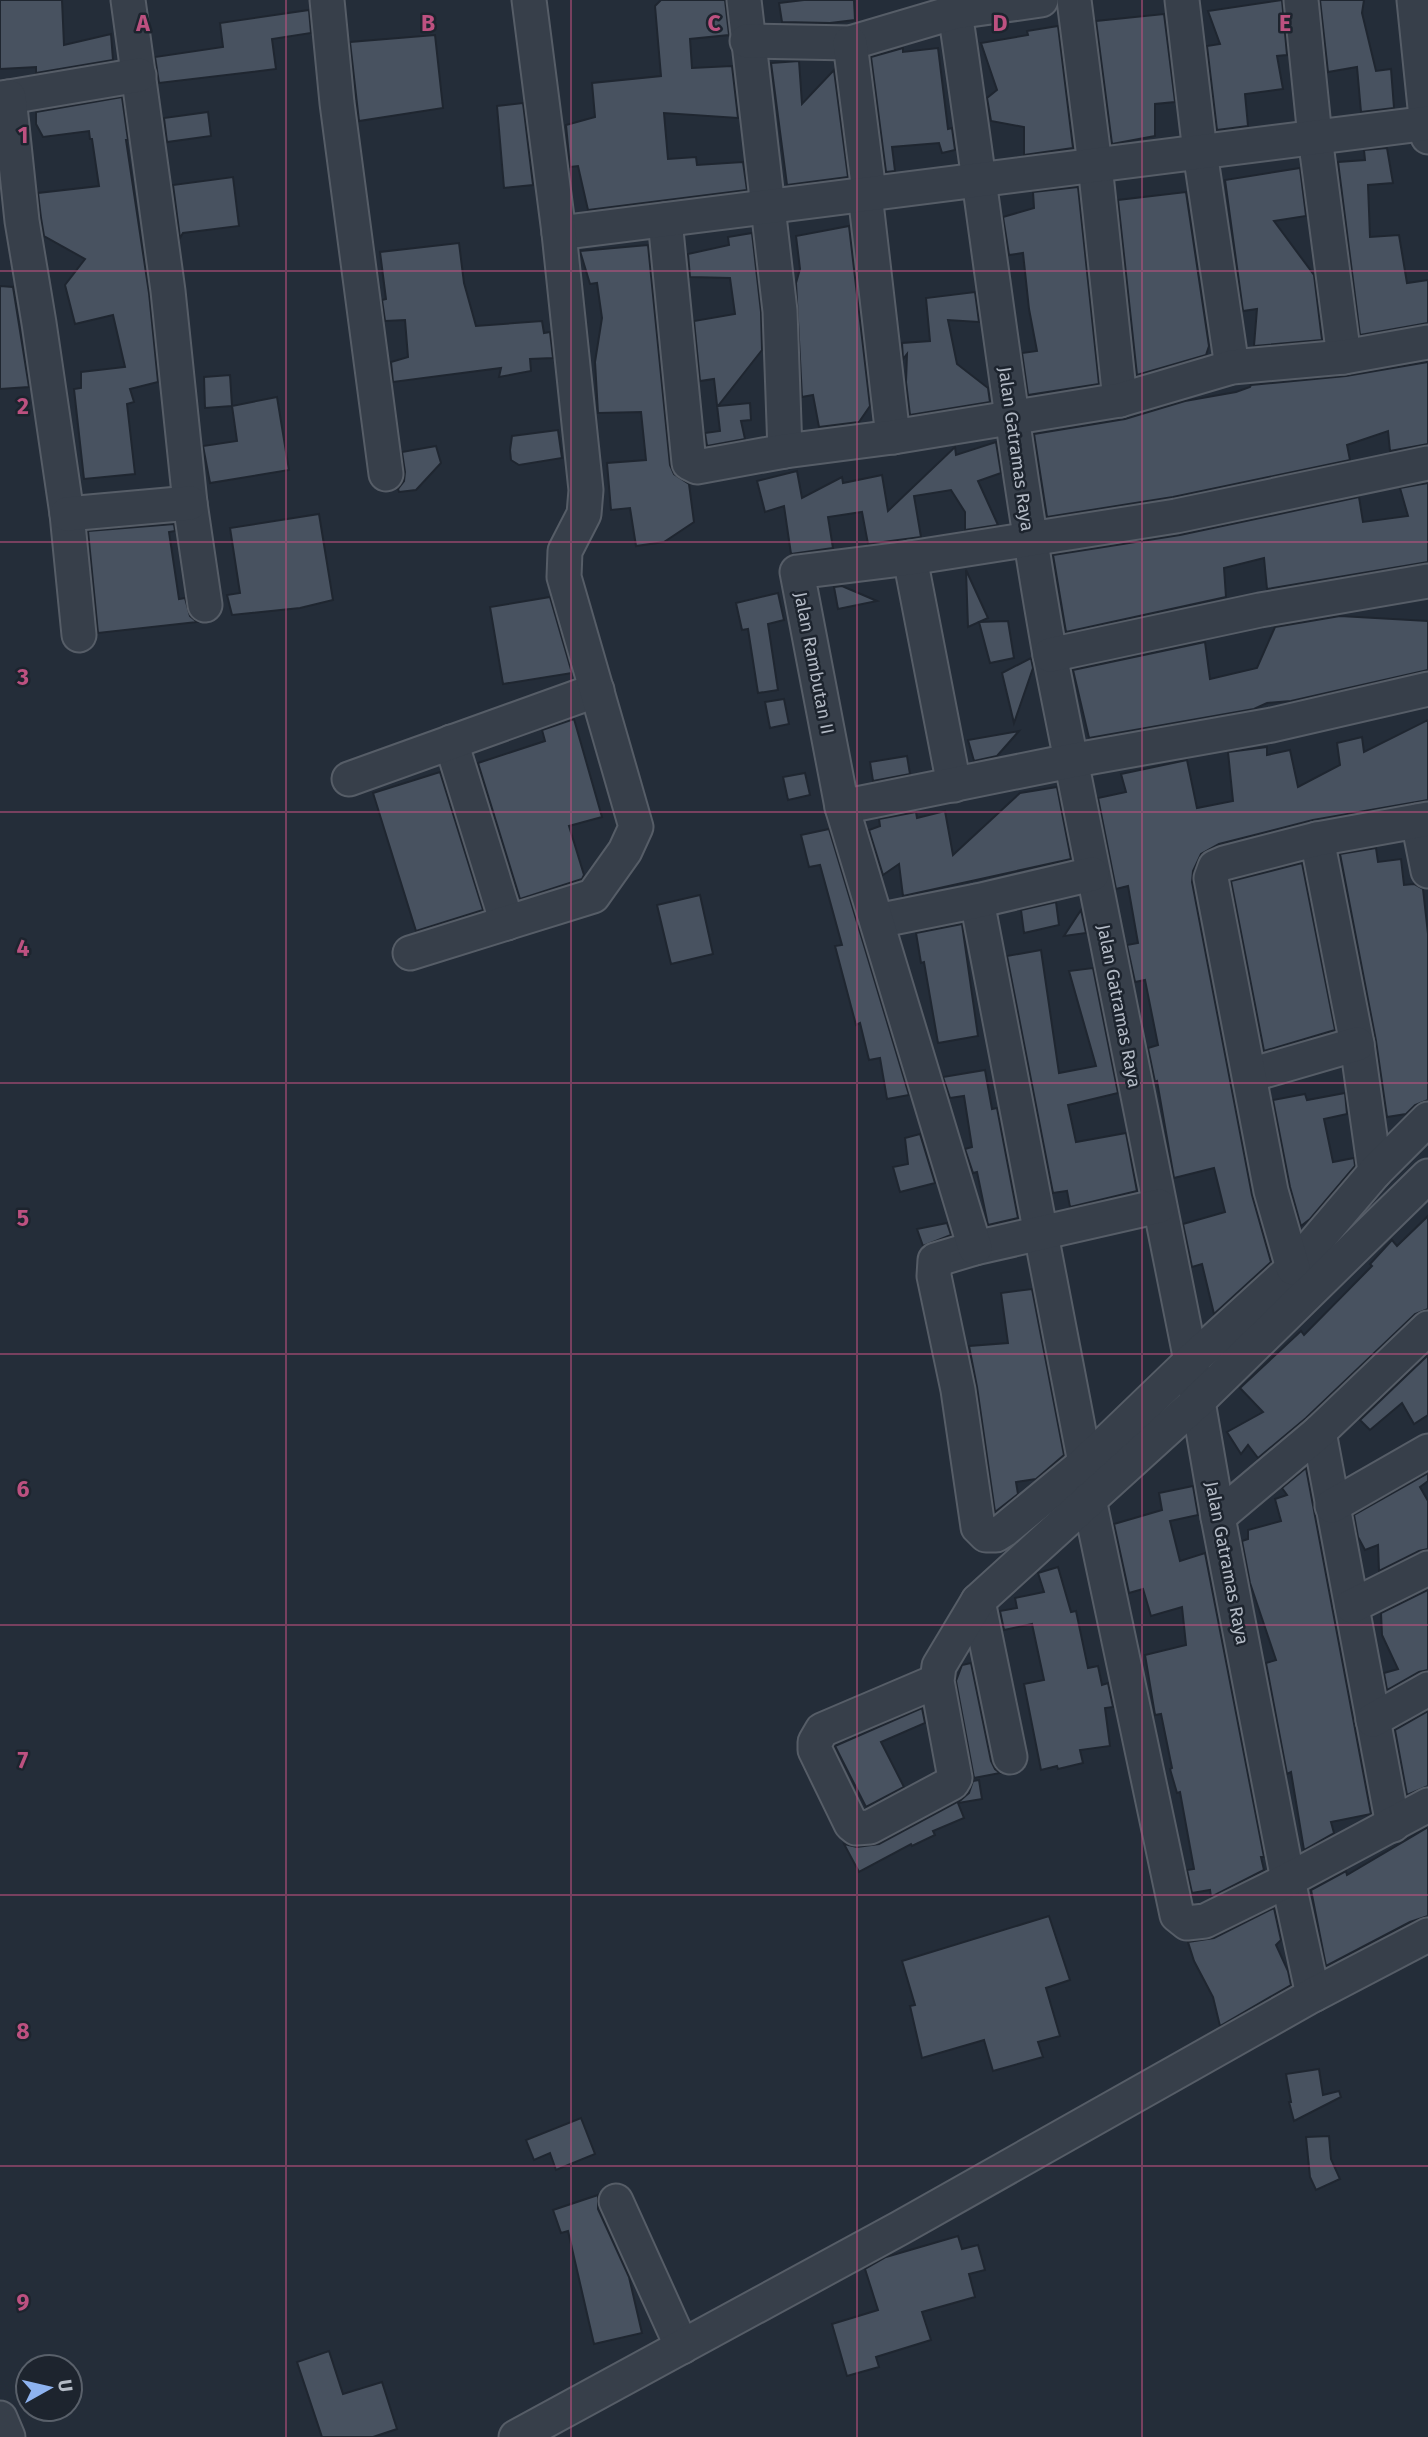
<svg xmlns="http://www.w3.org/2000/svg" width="1428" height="2437" font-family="'Fira Sans',sans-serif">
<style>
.building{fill:#485260;stroke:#1f2630;stroke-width:2}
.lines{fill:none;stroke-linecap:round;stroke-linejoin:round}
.minor-casing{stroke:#565d67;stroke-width:37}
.minor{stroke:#373f4a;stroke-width:33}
.grid{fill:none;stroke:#bd5180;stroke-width:2;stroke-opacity:0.55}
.labels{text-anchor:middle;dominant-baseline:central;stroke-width:5;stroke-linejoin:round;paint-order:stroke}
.street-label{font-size:18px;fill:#b3bac5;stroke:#1d242e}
.grid-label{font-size:23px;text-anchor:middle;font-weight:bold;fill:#bd5180;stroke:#1d242e;stroke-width:5;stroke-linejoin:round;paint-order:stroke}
</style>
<rect width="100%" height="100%" fill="#242d39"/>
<g class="building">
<path d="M0,0H62L64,45L111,34L113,60L36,73V67L0,69Z"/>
<path d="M661,0H725L729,35L690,39L692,68L732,66L738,118L664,113L668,159L696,157L697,165L743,162L747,190L588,210L578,166L570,167L566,125L595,117L592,83L661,76L655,6Z"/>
<path d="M804,0H854L855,20L830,23L782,22L779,3Z"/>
<path d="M1282,0L1287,55L1277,56L1283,89L1245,94L1248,126L1217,130L1207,46L1220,44L1208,11Z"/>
<path d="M1320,0H1364L1362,13L1376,71L1391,69L1394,108L1361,112L1357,67L1328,72Z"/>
<path d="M309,10L311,33L272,39L276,69L159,83L155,57L223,47L220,23Z"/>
<path d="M1164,14L1175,102L1155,104V136L1112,144L1096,21Z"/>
<path d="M1058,26L1073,148L1024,155V127L991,121L987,98L997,90L981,43L1028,35L1027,31Z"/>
<path d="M435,35L443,108L359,121L350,42Z"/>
<path d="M903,48V52L938,48L948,129L952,128L955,150L942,153L939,143L892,147L895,171L886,172L871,57Z"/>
<path d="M799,61L802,104L834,70L848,177L787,185L771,63Z"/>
<path d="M122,97L128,140H126L149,293L158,382L130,389L134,402L127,404L135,474L84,479L74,389L81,388V372L125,367L113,315L75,324L65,285L85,259L44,236L41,218L38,193L99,186L92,139H90L89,131L43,137L36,124V112Z"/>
<path d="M523,103L533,185L504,188L497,106Z"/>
<path d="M208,112L211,136L167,142L164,118Z"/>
<path d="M1387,148L1393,183L1368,185L1370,237L1399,235L1407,283L1428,280V323L1360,335L1338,162L1365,160L1364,150Z"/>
<path d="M1300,168L1306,216L1274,221L1314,275L1322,340L1254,346L1257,309L1243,311L1225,180Z"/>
<path d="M233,177L239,226L183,233L180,238L173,185Z"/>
<path d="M1078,187L1099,384L1028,395L1022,353L1037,351L1029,309L1023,253L1009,255L1003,217L1034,208L1033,192Z"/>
<path d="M1186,192L1209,346L1206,355L1137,375L1118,200Z"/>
<path d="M849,226L870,406L859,422L819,427L813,395L802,397L796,283L800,269L796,236Z"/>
<path d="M752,233L761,312L762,350L718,406L750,403L751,420L741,421L745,439L707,446L705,433L720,431L714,379L700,381L694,321L735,314L730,278L690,277L688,254L729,245L728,237Z"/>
<path d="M459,243L464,283L476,326L542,321L544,333L550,332L553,358L530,359L531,371L499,377L501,368L393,382L391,362L408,357L405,320L385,321L382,300L386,299L380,252Z"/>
<path d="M648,245L670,465L674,474L689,484L694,522L664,542L636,546L630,508L611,510L607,463L646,460L641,412L598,413L595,362L602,318L597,283L590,284L580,251Z"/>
<path d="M0,286L13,287L29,387L0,389Z"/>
<path d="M975,292L979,322L948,320L957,364L988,388L990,402L910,415L906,382L907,354L903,359L902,343L930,341L926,298Z"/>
<path d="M1428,362V444L1390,451L1388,431L1347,445L1350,460L1173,497L1047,517L1034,434L1125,419L1185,401L1236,392L1250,387L1251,385L1346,376Z"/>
<path d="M230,375L232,406L205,408L204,377Z"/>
<path d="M277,397L289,470L210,483L203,446L237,441L232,406Z"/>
<path d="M558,430L562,458L519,465L511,460L510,450L512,436Z"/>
<path d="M996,442L1001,473L978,481L998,525L965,530V512L951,490L914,496L921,537L868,544L862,512L828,517L833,548L791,554L784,506L765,512L757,481L797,471L802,498L842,477L843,483L882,475L888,511L955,447L956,455Z"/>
<path d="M436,446L441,463L416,490L399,492L398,489L404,481L405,472L402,452Z"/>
<path d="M1428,483V562L1267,589L1264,558L1224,568L1226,597L1066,632L1053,555L1180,535L1359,497L1363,522L1408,516L1400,488Z"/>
<path d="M319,514L333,600L300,608L232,615L227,595L240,593L230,528Z"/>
<path d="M174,524L175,531L169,532L179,599L185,598L190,616L197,622L98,633L88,531Z"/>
<path d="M966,570L988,618L968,627Z"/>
<path d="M842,586L877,601L838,609L834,587Z"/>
<path d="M778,593L784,620L768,624L778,690L758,693L748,629L742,630L736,603Z"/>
<path d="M550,597L572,673L503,684L490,607Z"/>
<path d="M1340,616L1428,621V670L1291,701L1267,703L1254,709L1089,738L1073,670L1205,642L1210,679L1257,668L1275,627Z"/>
<path d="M1008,621L1014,658L990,663L979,622Z"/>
<path d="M1031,658L1033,668L1014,723L1002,673Z"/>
<path d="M784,699L789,724L770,728L765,702Z"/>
<path d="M574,719L602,817L569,826L584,875L582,879L520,899L478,763L545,741L542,730Z"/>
<path d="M1428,720V800L1313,820L1219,844L1201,854L1193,871L1192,882L1252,1195L1271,1262L1214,1314L1202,1264L1192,1267L1183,1224L1225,1212L1214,1168L1174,1178L1157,1081L1155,1082L1148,1048L1158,1045L1145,980L1135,982L1127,945L1138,943L1128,886L1116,889L1098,798L1126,792L1121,774L1187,760L1197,808L1233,801L1228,752L1267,747V755L1290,750L1298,787L1340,765L1337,743L1362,737L1364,752Z"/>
<path d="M1019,731L997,756L974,761L968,740Z"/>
<path d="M907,756L910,774L873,781L870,762Z"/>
<path d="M440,772L483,910L416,931L373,793Z"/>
<path d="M805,773L810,795L788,800L783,777Z"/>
<path d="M1057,787L1071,859L903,896L899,864L883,875L869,830L880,826L879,819L916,812L917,818L945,811L953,855L1020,793Z"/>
<path d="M829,829L909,1095L887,1099L880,1058L869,1060L860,1023L856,1025L835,946L842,945L820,865L809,867L801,835Z"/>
<path d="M1376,848L1378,862L1401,859L1404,885L1414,884L1423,889L1428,934V1100L1415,1105L1406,1114L1387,1117L1376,1041L1340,854Z"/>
<path d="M1302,863L1335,1030L1264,1051L1231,881Z"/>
<path d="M700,895L713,954L671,964L657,905Z"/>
<path d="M1056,902L1059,925L1024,933L1021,910Z"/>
<path d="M1081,910L1086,933L1064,936Z"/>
<path d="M962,924L978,1036L938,1043L924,962L921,963L916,933Z"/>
<path d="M1041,950L1059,1073L1096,1066L1069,971L1093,968L1118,1093L1068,1105L1076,1142L1126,1133L1137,1191L1070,1207L1067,1191L1053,1193L1007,956Z"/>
<path d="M985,1070L992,1109L997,1108L1018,1218L988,1225L977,1172L973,1173L965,1149L972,1147L964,1096L950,1098L943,1077Z"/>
<path d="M1345,1093L1347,1114L1324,1119L1333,1162L1354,1158L1355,1166L1310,1219L1301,1226L1290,1187L1273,1100L1305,1094L1307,1100Z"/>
<path d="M920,1134L935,1183L900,1192L893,1167L908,1164L905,1138Z"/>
<path d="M1428,1216V1309L1415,1314L1306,1418L1258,1458L1248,1445L1241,1454L1227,1432L1263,1412L1240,1388L1301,1331L1304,1335L1372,1266L1370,1264L1392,1240L1397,1246Z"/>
<path d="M947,1223L951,1235L923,1246L917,1229Z"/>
<path d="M1032,1289L1064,1455L1036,1479L1016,1482L1018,1494L995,1512L977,1387L969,1346L1008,1343L1001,1293Z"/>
<path d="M1428,1355V1415L1414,1424L1402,1403L1370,1430L1360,1420Z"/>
<path d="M1306,1468L1371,1814L1331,1822L1334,1833L1304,1850L1291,1772L1287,1774L1266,1663L1276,1660L1250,1583L1242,1541L1248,1539V1530L1281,1521L1275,1499L1287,1495L1282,1488Z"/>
<path d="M1428,1473V1481L1420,1487L1428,1501V1549L1419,1551L1379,1571L1378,1545L1365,1550L1358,1537L1354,1515Z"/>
<path d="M1193,1486L1198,1515L1170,1521L1180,1561L1205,1553L1264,1857H1261L1264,1870L1211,1897L1210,1890L1192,1893L1187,1870L1194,1869L1180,1792L1177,1793L1170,1769L1172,1768L1161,1714L1155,1715L1145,1655L1186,1645L1182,1607L1151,1616L1143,1589L1129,1593L1114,1524L1162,1510L1159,1493Z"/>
<path d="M1058,1567L1071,1612L1076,1611L1088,1668L1098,1666L1102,1685L1108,1683L1113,1707L1105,1708L1110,1746L1080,1750L1083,1763L1058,1769L1057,1766L1041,1770L1024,1684L1044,1680L1032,1624L1004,1630L1000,1611L1017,1608L1015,1598L1044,1592L1038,1573Z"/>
<path d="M1428,1590V1670L1419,1672L1387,1690L1384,1673L1398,1669L1382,1635L1381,1613Z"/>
<path d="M971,1663L991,1761L995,1769L1000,1773L974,1778L956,1681L962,1665Z"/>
<path d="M922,1708L925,1723L881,1742L904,1787L866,1807L835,1746Z"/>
<path d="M1428,1711V1786L1407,1795L1395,1730Z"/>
<path d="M979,1780L982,1799L958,1803L964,1818L933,1831L935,1835L912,1846L911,1844L859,1872L844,1844L857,1847L879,1844L961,1800L969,1793L973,1781Z"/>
<path d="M1428,1827V1916L1410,1922L1326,1966L1311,1890L1346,1871L1347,1875Z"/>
<path d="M1274,1908L1281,1940L1276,1945L1288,1971L1291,1985L1220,2026L1213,1997L1194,1961L1188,1942L1214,1938Z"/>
<path d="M1049,1916L1070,1980L1046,1988L1060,2036L1038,2042L1043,2057L993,2071L984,2040L922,2058L910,2006L915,2005L902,1961Z"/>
<path d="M1319,2069L1323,2095L1339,2091L1341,2097L1294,2121L1289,2102H1291L1286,2074Z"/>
<path d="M581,2118L595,2154L556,2170L550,2153L534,2160L526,2140Z"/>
<path d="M1329,2136L1331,2159L1340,2179L1316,2190L1310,2177L1306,2137Z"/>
<path d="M598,2195V2209L629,2277L642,2333L594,2344L568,2231L561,2233L553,2210Z"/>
<path d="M958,2236L962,2249L978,2245L985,2270L969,2274L975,2297L922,2312L931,2340L876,2357L879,2367L847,2376L832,2324L878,2310L865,2269L886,2257Z"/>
<path d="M329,2351L343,2394L382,2382L397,2429L373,2437H322L297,2362Z"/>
</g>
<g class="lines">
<defs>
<g id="minor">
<path d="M128,0L168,291L190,503L205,605"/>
<path d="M327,0L337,103L386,474"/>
<path d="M744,0L780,311L785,451"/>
<path d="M1074,0L1095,165L1120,400"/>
<path d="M1182,0L1200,152L1232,367"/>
<path d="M1301,0L1315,137L1344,357"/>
<path d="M1414,0L1428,137"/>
<path d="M955,12C987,226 1012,442 1050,655L1191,1361L1218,1517L1288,1880L1313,1995"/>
<path d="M747,41L850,43L955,12L1041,0"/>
<path d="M850,43L868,184L865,194L893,437"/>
<path d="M9,97L139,75"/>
<path d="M0,98L9,97L22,221L39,323L67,514L79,635"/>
<path d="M665,220L689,463L697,467L785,451L893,437L1120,400L1232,367L1344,357L1428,342"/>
<path d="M559,233L1428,123"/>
<path d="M67,514L190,503"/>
<path d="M910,558L954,785"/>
<path d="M1050,655L1260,610L1428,581"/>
<path d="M451,742L507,923"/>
<path d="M349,779L597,690"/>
<path d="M842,807L1070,761L1272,725L1428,689"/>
<path d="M1418,821L1428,871"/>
<path d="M1317,839L1357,1044L1375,1172"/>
<path d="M977,901L1085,1463"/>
<path d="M877,921L977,901L1092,874"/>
<path d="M410,953L593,896L625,851L636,827L564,577L565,551L584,514L586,490L559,233L529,0"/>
<path d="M1250,1075L1357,1044"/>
<path d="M1159,1206L975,1248L935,1260L934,1276L958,1390L978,1527L986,1535H996L1004,1530L1085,1463L1191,1361L1293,1268L1375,1172L1428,1119"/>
<path d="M975,1248L842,807L797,572L910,558L1176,516L1428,463"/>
<path d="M1293,1268L1271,1191L1211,878L1215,867L1224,863L1317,839L1428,819"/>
<path d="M1319,1432L1393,1825"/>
<path d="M1089,1499L1177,1915L1187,1923L1205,1921L1288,1880L1428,1805"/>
<path d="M1332,1506L1428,1451"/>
<path d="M1218,1517L1319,1432L1428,1328"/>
<path d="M978,1601L1010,1757"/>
<path d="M1352,1606L1428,1568"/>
<path d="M937,1681L822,1730L815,1742V1750L851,1824L856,1828L870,1827L952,1783L955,1778L937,1681L939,1666L978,1601L1198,1401L1428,1176"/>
<path d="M1373,1720L1428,1689"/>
<path d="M616,2201L682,2347"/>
<path d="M0,2418L8,2437"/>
<path d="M516,2437L900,2228L1313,1995L1428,1935"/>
</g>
</defs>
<use href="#minor" class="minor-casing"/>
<use href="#minor" class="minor"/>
</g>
<path class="grid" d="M286,0V2437M571,0V2437M857,0V2437M1142,0V2437M0,271H1428M0,542H1428M0,812H1428M0,1083H1428M0,1354H1428M0,1625H1428M0,1895H1428M0,2166H1428"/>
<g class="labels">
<g class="street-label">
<text transform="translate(1016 449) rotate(82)">Jalan Gatramas Raya</text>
<text transform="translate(814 663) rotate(79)">Jalan Rambutan II</text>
<text transform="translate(1119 1006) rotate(79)">Jalan Gatramas Raya</text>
<text transform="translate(1227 1563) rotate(79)">Jalan Gatramas Raya</text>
</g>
</g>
<g class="grid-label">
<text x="143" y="31">A</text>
<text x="428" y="31">B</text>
<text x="714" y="31">C</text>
<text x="1000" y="31">D</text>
<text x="1285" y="31">E</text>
<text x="23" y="143">1</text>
<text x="23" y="414">2</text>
<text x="23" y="685">3</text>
<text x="23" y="956">4</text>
<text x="23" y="1226">5</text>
<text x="23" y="1497">6</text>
<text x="23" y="1768">7</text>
<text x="23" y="2039">8</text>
<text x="23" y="2310">9</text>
</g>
<g transform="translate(49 2388) rotate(82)"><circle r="33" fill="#1d242e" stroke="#59606a" stroke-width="2"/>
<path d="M0-5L12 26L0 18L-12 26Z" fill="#8eb3f0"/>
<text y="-10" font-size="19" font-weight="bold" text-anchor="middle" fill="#b3bac5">U</text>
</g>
</svg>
